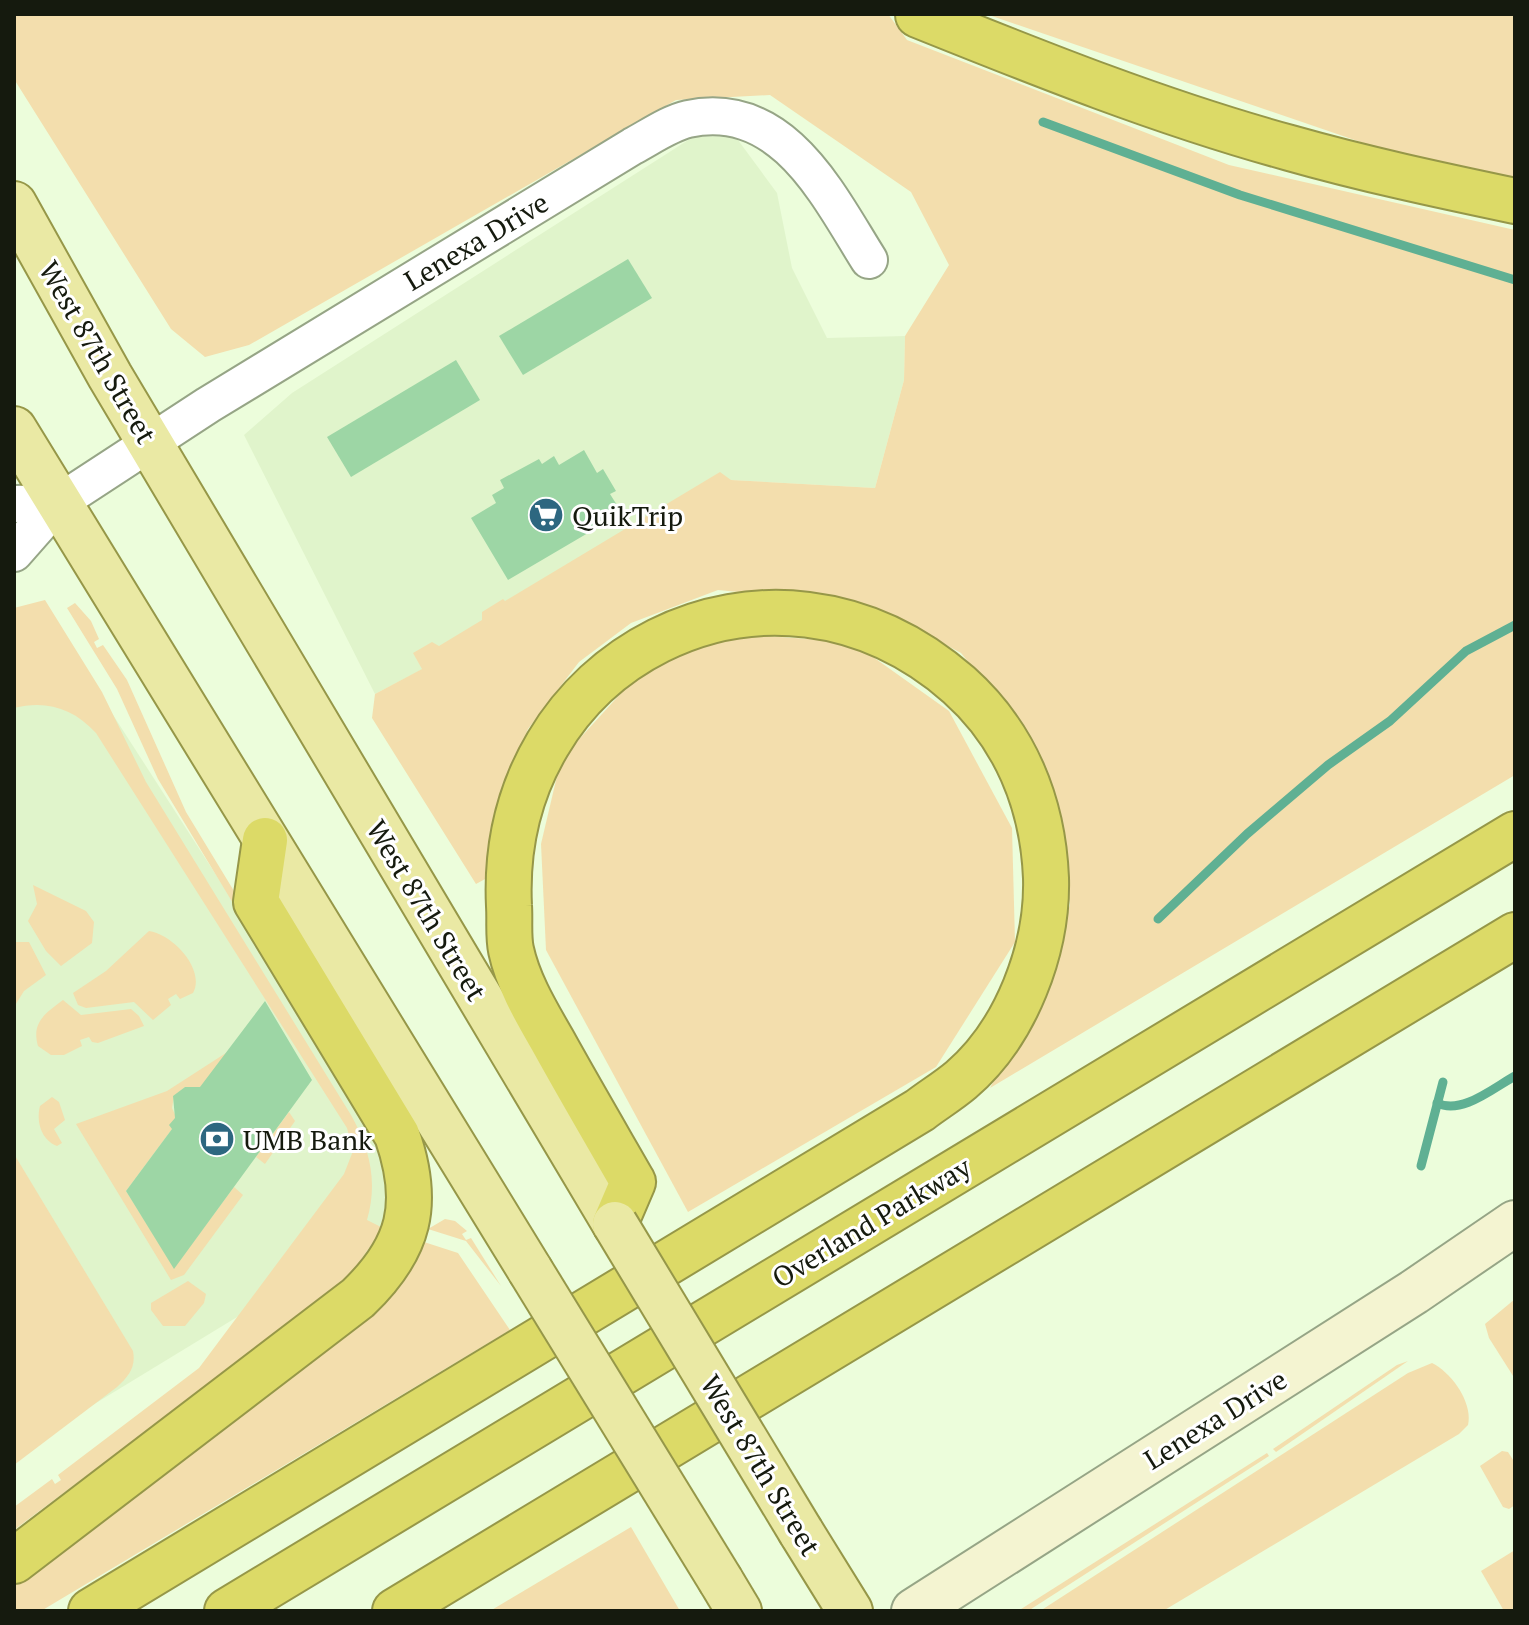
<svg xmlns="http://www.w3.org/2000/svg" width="1529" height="1625" font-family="'PT Serif',serif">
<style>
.built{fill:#e0f4cb}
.green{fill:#f3dead}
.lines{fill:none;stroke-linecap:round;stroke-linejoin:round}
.stream{stroke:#5fb093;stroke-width:9}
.building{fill:#9dd6a5}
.street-casing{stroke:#96a586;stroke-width:40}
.secondary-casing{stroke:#96a586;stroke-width:48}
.primary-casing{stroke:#969748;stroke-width:48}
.highway-casing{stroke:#969748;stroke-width:48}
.street{stroke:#fff;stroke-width:36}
.secondary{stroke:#f4f4d1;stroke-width:44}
.primary{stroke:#eae9a4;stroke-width:44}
.highway{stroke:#dcda67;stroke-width:44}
.primary-bridge-casing{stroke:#969748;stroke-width:48;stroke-linecap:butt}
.primary-bridge{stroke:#eae9a4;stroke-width:44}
.labels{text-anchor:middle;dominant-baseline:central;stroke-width:6;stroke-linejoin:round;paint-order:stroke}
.street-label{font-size:28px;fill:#151a0e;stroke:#fff}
.poi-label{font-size:28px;fill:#151a0e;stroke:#fff;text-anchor:start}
</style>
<rect width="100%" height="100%" fill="#ecfddb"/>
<g class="built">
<path d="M735,136L777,193L792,268L827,338L905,336L904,380L875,488L731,480L423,669L375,694L244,435L292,393L693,137Z"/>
<path d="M68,645L350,1083L385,1161L386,1204L380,1230L14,1453V677Z"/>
</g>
<g class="green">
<path d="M14,14H888L907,40L1229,165L1515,230V775L990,1088L1040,995L1070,905L1055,805L1024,731L961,653L886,613L800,598L718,590L631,623L579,662L528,729L495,814L487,878L476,884L372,718L375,694L422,669L413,653L432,642L439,646L482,620V612L503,599L505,601L720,472L731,480L875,488L904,380L905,336L949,265L911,192L770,95L676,100L249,345L205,357L171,329L14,79Z"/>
<path d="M986,14H1515V178L1416,161Z"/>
<path d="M45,600L102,692L146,782L351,1115C370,1149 378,1182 367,1220L383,1228L351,1274L326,1297L14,1530V1507L52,1479L55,1484L61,1480L58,1475L199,1368L344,1174L353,1151L347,1128L96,733C73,708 46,700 14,708V608Z"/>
<path d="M75,603L91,621L99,639L94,642L97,648L103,645L127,680L186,812L254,924L251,933L158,779L117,689L67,608Z"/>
<path d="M736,634L852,642L949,711L1012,828L1015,942L936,1067L688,1212L546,950L541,844L561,759L643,669Z"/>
<path d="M33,885L86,911L94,922L92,943L61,966L46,951L28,921L37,904Z"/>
<path d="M149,931C172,934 206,969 193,993L180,999L176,994L168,999L171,1005L153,1020L134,1002L86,1008L78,1005L73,993L106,971Z"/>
<path d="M14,942H29L46,975L24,991L14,1007Z"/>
<path d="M63,1000L81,1015L131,1009L139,1016L144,1026L98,1043L92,1042L89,1037L80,1040L82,1046L64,1055H51L38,1046C31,1022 46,1013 63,1000Z"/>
<path d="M229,1051L201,1090L185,1087L174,1096L172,1108L178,1121L126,1191L174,1268L234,1187L243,1195L184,1275L171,1280L76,1124L167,1091Z"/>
<path d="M52,1097L59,1102L65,1120L54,1129L62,1143L57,1146C41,1140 36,1121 40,1106Z"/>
<path d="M289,1112L295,1121L265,1164L256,1157Z"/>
<path d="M14,1154L133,1351C136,1367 129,1376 117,1387L14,1465Z"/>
<path d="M445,1219L455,1221L467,1231L462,1234L466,1240L471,1238L501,1286L466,1241L428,1229Z"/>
<path d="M424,1242L458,1253L510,1330L41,1611H14V1577L392,1293L414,1266Z"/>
<path d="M188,1281L206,1294L204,1303L185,1326H163L151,1310V1303Z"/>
<path d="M1515,1299V1379L1489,1338L1485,1324Z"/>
<path d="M1408,1361L1276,1452L1273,1449L1397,1365Z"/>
<path d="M1432,1363C1452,1373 1473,1403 1468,1425L1459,1434L1163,1611H1040L1408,1373Z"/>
<path d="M1502,1451L1508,1452L1515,1463V1505L1509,1509L1503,1507L1480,1466Z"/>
<path d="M1267,1453L1269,1456L1028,1611H1018Z"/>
<path d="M631,1527L680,1611H490Z"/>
<path d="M1515,1550V1611H1504L1481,1571Z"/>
</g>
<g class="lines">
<g class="stream">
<path d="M1043,122L1240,195L1515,280"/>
<path d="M1158,919L1247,834L1328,765L1390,721L1466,651L1515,625"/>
<path d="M1437,1103C1462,1115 1493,1088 1515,1076"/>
<path d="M1421,1166L1443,1082"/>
</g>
</g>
<g class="building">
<path d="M628,259L652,298L523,375L499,336Z"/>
<path d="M456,360L480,400L351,477L327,437Z"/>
<path d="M584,450L597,473L603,469L616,491L610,494L622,513L508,580L471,518L496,503L492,495L504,488L500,480L539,459L542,464L554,456L559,465Z"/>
<path d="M265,1001L312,1080L174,1269L126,1191L172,1129L169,1125L175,1118L173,1096L185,1087H200Z"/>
</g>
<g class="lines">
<defs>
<g id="street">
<path d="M14,504L58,503"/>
<path d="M14,553L58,503L208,405L633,146C650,137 670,123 688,119C783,99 828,195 869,260"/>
</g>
<path id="secondary" d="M914,1611L1414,1292L1515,1223"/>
<g id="primary">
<path d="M14,204L110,376L615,1224"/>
<path d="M14,429L530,1270"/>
<path d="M801,1532L850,1611"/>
<path d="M721,1581L739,1611"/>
</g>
<g id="highway">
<path d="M918,15C1040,64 1162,113 1290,148C1364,169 1439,185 1515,201"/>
<path d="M14,1561L358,1298C410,1248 421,1204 397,1135L256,902L265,840"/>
<path d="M91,1611L920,1110C933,1100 948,1091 961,1080C1016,1033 1048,949 1046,878C1043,803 1015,735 959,685C770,519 497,659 509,906C510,920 508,936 511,950C518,983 537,1014 553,1042C579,1089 606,1135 633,1182L615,1224"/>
<path d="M227,1611L1515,834"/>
<path d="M395,1611L1515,935"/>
</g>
</defs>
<use href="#street" class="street-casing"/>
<use href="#secondary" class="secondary-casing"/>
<use href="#primary" class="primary-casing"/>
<use href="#highway" class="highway-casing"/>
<use href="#street" class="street"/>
<use href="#secondary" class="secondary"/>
<use href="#primary" class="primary"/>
<use href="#highway" class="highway"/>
<defs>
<g id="primary-bridge">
<path d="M615,1224L801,1532"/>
<path d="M530,1270L721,1581"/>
</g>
</defs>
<use href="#primary-bridge" class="primary-bridge-casing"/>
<use href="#primary-bridge" class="primary-bridge"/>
</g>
<defs>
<symbol id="supermarket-disc" viewBox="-11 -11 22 22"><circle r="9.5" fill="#2d6780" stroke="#fff"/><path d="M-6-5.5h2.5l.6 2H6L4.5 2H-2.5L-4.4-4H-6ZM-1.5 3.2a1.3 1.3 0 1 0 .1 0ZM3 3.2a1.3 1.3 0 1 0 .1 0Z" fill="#fff"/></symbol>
<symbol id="bank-disc" viewBox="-11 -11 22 22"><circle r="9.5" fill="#2d6780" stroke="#fff"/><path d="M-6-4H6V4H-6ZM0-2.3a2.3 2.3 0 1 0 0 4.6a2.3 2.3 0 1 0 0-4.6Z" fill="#fff"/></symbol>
</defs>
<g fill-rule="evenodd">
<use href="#supermarket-disc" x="526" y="495" width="40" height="40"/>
<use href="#bank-disc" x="197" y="1119" width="40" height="40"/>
</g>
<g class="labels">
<g class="street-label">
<text transform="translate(476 241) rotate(-31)">Lenexa Drive</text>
<text transform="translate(98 352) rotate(60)">West 87th Street</text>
<text transform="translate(427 910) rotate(59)">West 87th Street</text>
<text transform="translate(871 1222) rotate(-31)">Overland Parkway</text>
<text transform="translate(1215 1419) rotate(-32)">Lenexa Drive</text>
<text transform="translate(761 1465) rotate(59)">West 87th Street</text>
</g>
<g class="poi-label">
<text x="572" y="515">QuikTrip</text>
<text x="243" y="1139">UMB Bank</text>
</g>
</g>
<rect width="1529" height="1625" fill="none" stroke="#151a0e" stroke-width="32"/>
</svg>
